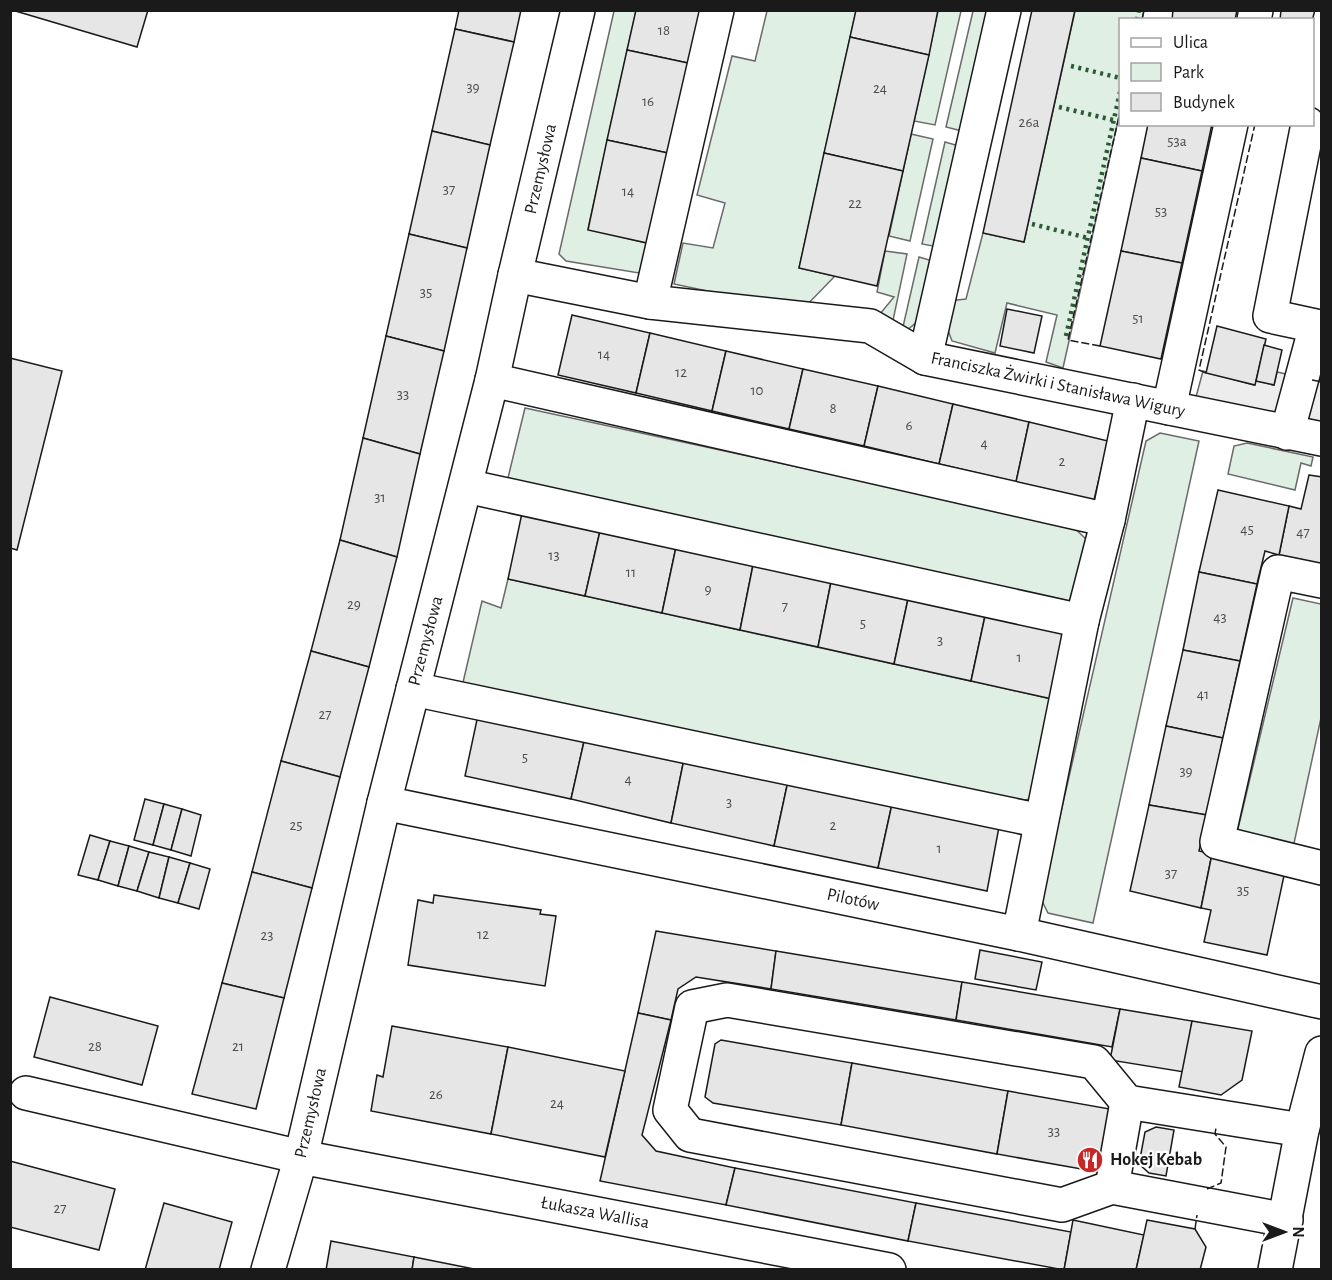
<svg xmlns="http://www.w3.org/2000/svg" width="1332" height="1280" font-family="'Alegreya Sans',sans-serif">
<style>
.green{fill:#e0efe3;stroke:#6a6a6a;stroke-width:1.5}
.parking{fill:#ededed;stroke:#6a6a6a;stroke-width:1.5}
.building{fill:#e6e6e6;stroke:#1a1a1a;stroke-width:1.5}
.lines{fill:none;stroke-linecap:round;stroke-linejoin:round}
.minor-casing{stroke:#1a1a1a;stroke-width:36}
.minor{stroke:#fff;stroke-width:33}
.hedge{stroke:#2b5a34;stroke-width:4.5;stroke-dasharray:3 4.5;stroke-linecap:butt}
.fence{stroke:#1a1a1a;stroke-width:1.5;stroke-dasharray:8 3;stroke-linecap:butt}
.labels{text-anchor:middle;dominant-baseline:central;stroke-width:4.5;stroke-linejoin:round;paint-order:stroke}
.number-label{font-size:15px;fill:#4d4d4d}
.street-label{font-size:18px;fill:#1a1a1a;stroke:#fff}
.poi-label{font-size:18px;font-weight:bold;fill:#1a1a1a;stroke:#fff;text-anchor:start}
</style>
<rect width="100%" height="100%" fill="#fff"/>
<g class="green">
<path d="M614,11H636L588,229L647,243L644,263L639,273L566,261L559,254Z"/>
<path d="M767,11H856L799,268L835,276L801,311L674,284L683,243L713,248L725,203L697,195L732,56L755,61Z"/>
<path d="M938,11H961L935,125L914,121Z"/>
<path d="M973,11H989L962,131L946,127Z"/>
<path d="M1075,11H1144L1142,19L1120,20V112L1063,368L1046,362L1057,315L1007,303L995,353L952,341L944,320L948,301L966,299L983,233L1024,242Z"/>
<path d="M911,134L933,139L910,241L889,236Z"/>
<path d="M945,142L959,146L938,247L922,244Z"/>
<path d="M885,251L907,254L891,330L870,326L894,297L877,292Z"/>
<path d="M919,257L936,262L924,316L906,331H902Z"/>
<path d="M525,408L1072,526L1086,539L1074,602L1061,609L506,486Z"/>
<path d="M1160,433L1199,441L1093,923L1048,913L1041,899L1146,441Z"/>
<path d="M1247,443L1313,457L1311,466L1301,463L1295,490L1228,474L1234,446Z"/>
<path d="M508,579L1052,699L1029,799L1006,805L461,691L482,601L501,608Z"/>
<path d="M1293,598L1321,604V718L1293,848L1237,833Z"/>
</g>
<path class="parking" d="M1203,371L1254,385L1256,381L1274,385L1277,372L1321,382V425L1196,397Z"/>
<g class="building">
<path d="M12,10H148L137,47Z"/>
<path d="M459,10H521L514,42L455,29Z"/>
<path d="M636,10H700L688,63L627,50Z"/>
<path d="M856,10H938L929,55L850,37Z"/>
<path d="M1032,10H1075L1024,242L983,233Z"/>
<path d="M1173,10H1237L1235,20H1172Z"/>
<path d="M1281,10H1315L1312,21V20H1280Z"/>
<path d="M455,29L514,42L490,145L432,131Z"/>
<path d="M850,37L929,55L903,171L824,153Z"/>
<path d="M627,50L688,63L668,153L607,140Z"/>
<path d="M1148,124H1212L1202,171L1141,158Z"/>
<path d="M432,131L490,145L467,248L409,234Z"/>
<path d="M607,140L668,153L647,243L588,230Z"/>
<path d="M824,153L903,171L877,286L799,268Z"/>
<path d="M1141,158L1202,171L1182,263L1121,251Z"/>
<path d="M409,234L467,248L444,351L386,336Z"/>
<path d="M1121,251L1182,263L1161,359L1100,346Z"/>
<path d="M1007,309L1042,316L1034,353L1000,346Z"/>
<path d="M572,315L650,333L636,393L558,375Z"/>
<path d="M1217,326L1266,339L1255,385L1206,373Z"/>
<path d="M650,333L726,351L712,411L636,393Z"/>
<path d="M386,336L444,351L420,454L363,438Z"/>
<path d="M1264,345L1282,350L1274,385L1256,381Z"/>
<path d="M726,351L803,369L789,429L712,411Z"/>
<path d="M10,358L62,371L17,550L10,548Z"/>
<path d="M803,369L878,386L864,446L789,429Z"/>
<path d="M878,386L953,404L939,464L864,446Z"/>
<path d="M953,404L1029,422L1016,482L939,464Z"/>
<path d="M1029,422L1108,441L1094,500L1016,482Z"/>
<path d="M363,438L420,454L397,557L340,540Z"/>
<path d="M1309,475L1322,477V564L1279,555L1289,506L1301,509Z"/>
<path d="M1218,490L1289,506L1279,555L1265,551L1257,584L1199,572Z"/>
<path d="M522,513L600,531L585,596L508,579Z"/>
<path d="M600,531L676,547L662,613L585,596Z"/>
<path d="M340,540L397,557L369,667L311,651Z"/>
<path d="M676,547L753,565L740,630L662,613Z"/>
<path d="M753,565L831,582L818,647L740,630Z"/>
<path d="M1199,572L1257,584L1240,661L1183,650Z"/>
<path d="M831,582L908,599L894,664L818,647Z"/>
<path d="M908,599L985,616L971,681L894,664Z"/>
<path d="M985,616L1066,633L1052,699L971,681Z"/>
<path d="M1183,650L1240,661L1223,738L1166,726Z"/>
<path d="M311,651L369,667L340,777L281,761Z"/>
<path d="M478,715L585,737L571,799L465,776Z"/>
<path d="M1166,726L1223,738L1207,815L1149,805Z"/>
<path d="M585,737L684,759L671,823L571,799Z"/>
<path d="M684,759L788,781L774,846L671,823Z"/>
<path d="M281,761L340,777L312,888L252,872Z"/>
<path d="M788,781L892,804L878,868L774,846Z"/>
<path d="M145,799L164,804L153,845L134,840Z"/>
<path d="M164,804L182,809L171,850L153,845Z"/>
<path d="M892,804L999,827L987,891L878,868Z"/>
<path d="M1149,805L1207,815L1199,851L1212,854L1201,908L1130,891Z"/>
<path d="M182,809L201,815L191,856L171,850Z"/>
<path d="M90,835L110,841L98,880L78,875Z"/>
<path d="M110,841L129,846L118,886L98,880Z"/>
<path d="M129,846L149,852L137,891L118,886Z"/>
<path d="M149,852L169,857L159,898L137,891Z"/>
<path d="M1212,854L1285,871L1267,955L1204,942L1211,910L1201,908Z"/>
<path d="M169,857L190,863L178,903L159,898Z"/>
<path d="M190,863L210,869L199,909L178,903Z"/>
<path d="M252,872L312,888L284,998L222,983Z"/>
<path d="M434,895L541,910L540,914L556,916L545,986L408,965L418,900L433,903Z"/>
<path d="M656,931L776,951L771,989L696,977L678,989L671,1020L638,1013Z"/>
<path d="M980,950L1042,962L1036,990L975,979Z"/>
<path d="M776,951L962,982L956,1020L771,989Z"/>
<path d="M962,982L1120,1009L1112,1047L956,1020Z"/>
<path d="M222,983L284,998L256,1109L192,1094Z"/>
<path d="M50,997L158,1026L142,1085L34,1057Z"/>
<path d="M1120,1009L1192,1021L1184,1072L1110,1060Z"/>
<path d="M638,1013L671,1020L642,1135L656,1151L735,1168L726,1205L600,1181Z"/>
<path d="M1192,1021L1252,1031L1242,1080L1221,1095L1179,1087Z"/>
<path d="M392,1026L508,1047L491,1134L371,1111L377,1075L383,1077Z"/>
<path d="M721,1040L852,1063L841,1125L713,1103L705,1097L715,1044Z"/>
<path d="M508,1047L625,1071L605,1157L491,1134Z"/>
<path d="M852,1063L1008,1091L997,1154L841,1125Z"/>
<path d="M1008,1091L1110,1109L1098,1172L997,1154Z"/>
<path d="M1156,1127L1174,1130L1166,1176L1149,1173L1139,1164L1145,1132Z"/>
<path d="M10,1161L115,1189L99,1250L10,1227Z"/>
<path d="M735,1168L916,1203L908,1241L726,1205Z"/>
<path d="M164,1203L232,1222L219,1270H145Z"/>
<path d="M916,1203L1071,1232L1064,1270L908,1241Z"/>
<path d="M1073,1220L1144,1235L1136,1270H1064Z"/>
<path d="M1147,1220L1195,1229L1206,1247L1200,1270H1136Z"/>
<path d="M331,1241L414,1257L412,1270H326Z"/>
<path d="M414,1257L479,1270H412Z"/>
</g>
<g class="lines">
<defs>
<g id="minor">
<path d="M1254,20L1256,10"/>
<path d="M515,275L650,302L870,326L925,358L1322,439"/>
<path d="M650,302L717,10"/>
<path d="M925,358L1004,10"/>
<path d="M492,380L1108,520"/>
<path d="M1169,408L1231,124"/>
<path d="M1287,433L1316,326L1270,316L1308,124"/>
<path d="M466,486L1082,621"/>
<path d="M1322,581L1278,572L1217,842L1322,868"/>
<path d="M413,689L1041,821"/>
<path d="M384,803L1019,934L1322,1002"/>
<path d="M1019,934L1082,621L1108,520L1133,400"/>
<path d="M26,1093L301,1157L889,1270"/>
<path d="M1112,1187L1127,1102"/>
<path d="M1286,1220L1112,1187L1062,1205L690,1135L670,1110L692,1007L727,1000L1094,1062L1127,1102L1302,1130"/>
<path d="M268,1270L301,1157L384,803L492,380L515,275L578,10"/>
<path d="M1275,1270L1302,1130L1322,1053"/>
</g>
</defs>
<use href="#minor" class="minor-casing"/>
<use href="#minor" class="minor"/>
<g class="hedge">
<path d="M1137,20L1139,10"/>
<path d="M1071,66L1120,78"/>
<path d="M1059,107L1113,120"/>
<path d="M1032,224L1088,238"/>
<path d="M1066,336L1120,92"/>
</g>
<g class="fence">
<path d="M1142,20L1144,10"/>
<path d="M1100,346L1068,340L1120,112"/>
<path d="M1206,373L1199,370L1255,124"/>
<path d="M1312,380L1322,382"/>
<path d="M1207,1189L1221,1183L1226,1147L1215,1134L1216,1128"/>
<path d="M1195,1229L1197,1215"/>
</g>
</g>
<defs>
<symbol id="restaurant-disc" viewBox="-11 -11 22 22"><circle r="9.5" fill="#c62828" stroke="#fff"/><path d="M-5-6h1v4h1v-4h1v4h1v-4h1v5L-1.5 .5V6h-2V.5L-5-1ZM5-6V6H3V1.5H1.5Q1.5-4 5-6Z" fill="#fff"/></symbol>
</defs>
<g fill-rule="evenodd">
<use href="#restaurant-disc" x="1075" y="1145" width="30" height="30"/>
</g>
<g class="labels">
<g class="number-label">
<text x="664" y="30">18</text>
<text x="473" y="87">39</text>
<text x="880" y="88">24</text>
<text x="648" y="101">16</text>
<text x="1029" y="122">26a</text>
<text x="1177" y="141">53a</text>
<text x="449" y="189">37</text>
<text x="628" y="191">14</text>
<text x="855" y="203">22</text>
<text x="1161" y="211">53</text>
<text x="426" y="292">35</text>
<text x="1138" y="318">51</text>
<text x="604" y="354">14</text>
<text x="681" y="372">12</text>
<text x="757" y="390">10</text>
<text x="403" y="394">33</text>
<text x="833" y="408">8</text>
<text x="909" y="425">6</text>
<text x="984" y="443">4</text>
<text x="1062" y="461">2</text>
<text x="380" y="497">31</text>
<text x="1247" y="529">45</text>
<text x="1303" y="532">47</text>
<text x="554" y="555">13</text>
<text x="631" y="572">11</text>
<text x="708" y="589">9</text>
<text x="354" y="604">29</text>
<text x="785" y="606">7</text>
<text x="1220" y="617">43</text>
<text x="863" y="623">5</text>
<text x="940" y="640">3</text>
<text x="1019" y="657">1</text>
<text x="1203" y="694">41</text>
<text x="325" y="714">27</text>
<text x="525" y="757">5</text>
<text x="1186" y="771">39</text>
<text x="628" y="779">4</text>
<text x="729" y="802">3</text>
<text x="296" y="825">25</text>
<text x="833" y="825">2</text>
<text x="939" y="848">1</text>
<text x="1171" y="873">37</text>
<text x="1243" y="890">35</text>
<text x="483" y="934">12</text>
<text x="267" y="935">23</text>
<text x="95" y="1046">28</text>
<text x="238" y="1046">21</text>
<text x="436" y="1094">26</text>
<text x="557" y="1103">24</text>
<text x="1054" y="1131">33</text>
<text x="60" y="1208">27</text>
</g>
<g class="street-label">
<text transform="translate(541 169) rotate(-77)">Przemysłowa</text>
<text transform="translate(1058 385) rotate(12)">Franciszka Żwirki i Stanisława Wigury</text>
<text transform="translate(426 641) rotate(-75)">Przemysłowa</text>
<text transform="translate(853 900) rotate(12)">Pilotów</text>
<text transform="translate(311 1113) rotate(-77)">Przemysłowa</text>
<text transform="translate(595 1213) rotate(11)">Łukasza Wallisa</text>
</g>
<g class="poi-label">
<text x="1110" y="1160">Hokej Kebab</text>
</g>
</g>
<rect width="1332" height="1280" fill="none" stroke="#1a1a1a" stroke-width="24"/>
<rect x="1119" y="18" width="195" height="108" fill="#ffffff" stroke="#a3a3a3" stroke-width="1.5"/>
<rect x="1131" y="38" width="30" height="9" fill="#ffffff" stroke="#a3a3a3" stroke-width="1.5"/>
<text x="1173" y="48" font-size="18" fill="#1a1a1a">Ulica</text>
<rect x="1131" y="63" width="30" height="18" fill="#e0efe3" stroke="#a3a3a3" stroke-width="1.5"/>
<text x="1173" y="78" font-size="18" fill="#1a1a1a">Park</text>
<rect x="1131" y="93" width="30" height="18" fill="#e6e6e6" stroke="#a3a3a3" stroke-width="1.5"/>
<text x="1173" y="108" font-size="18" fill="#1a1a1a">Budynek</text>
<g transform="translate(1284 1232) rotate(90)" stroke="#ffffff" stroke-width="4.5" paint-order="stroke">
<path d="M0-4.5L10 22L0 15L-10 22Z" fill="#1a1a1a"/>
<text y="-9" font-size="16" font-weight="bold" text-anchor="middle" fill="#1a1a1a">N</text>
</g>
</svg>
